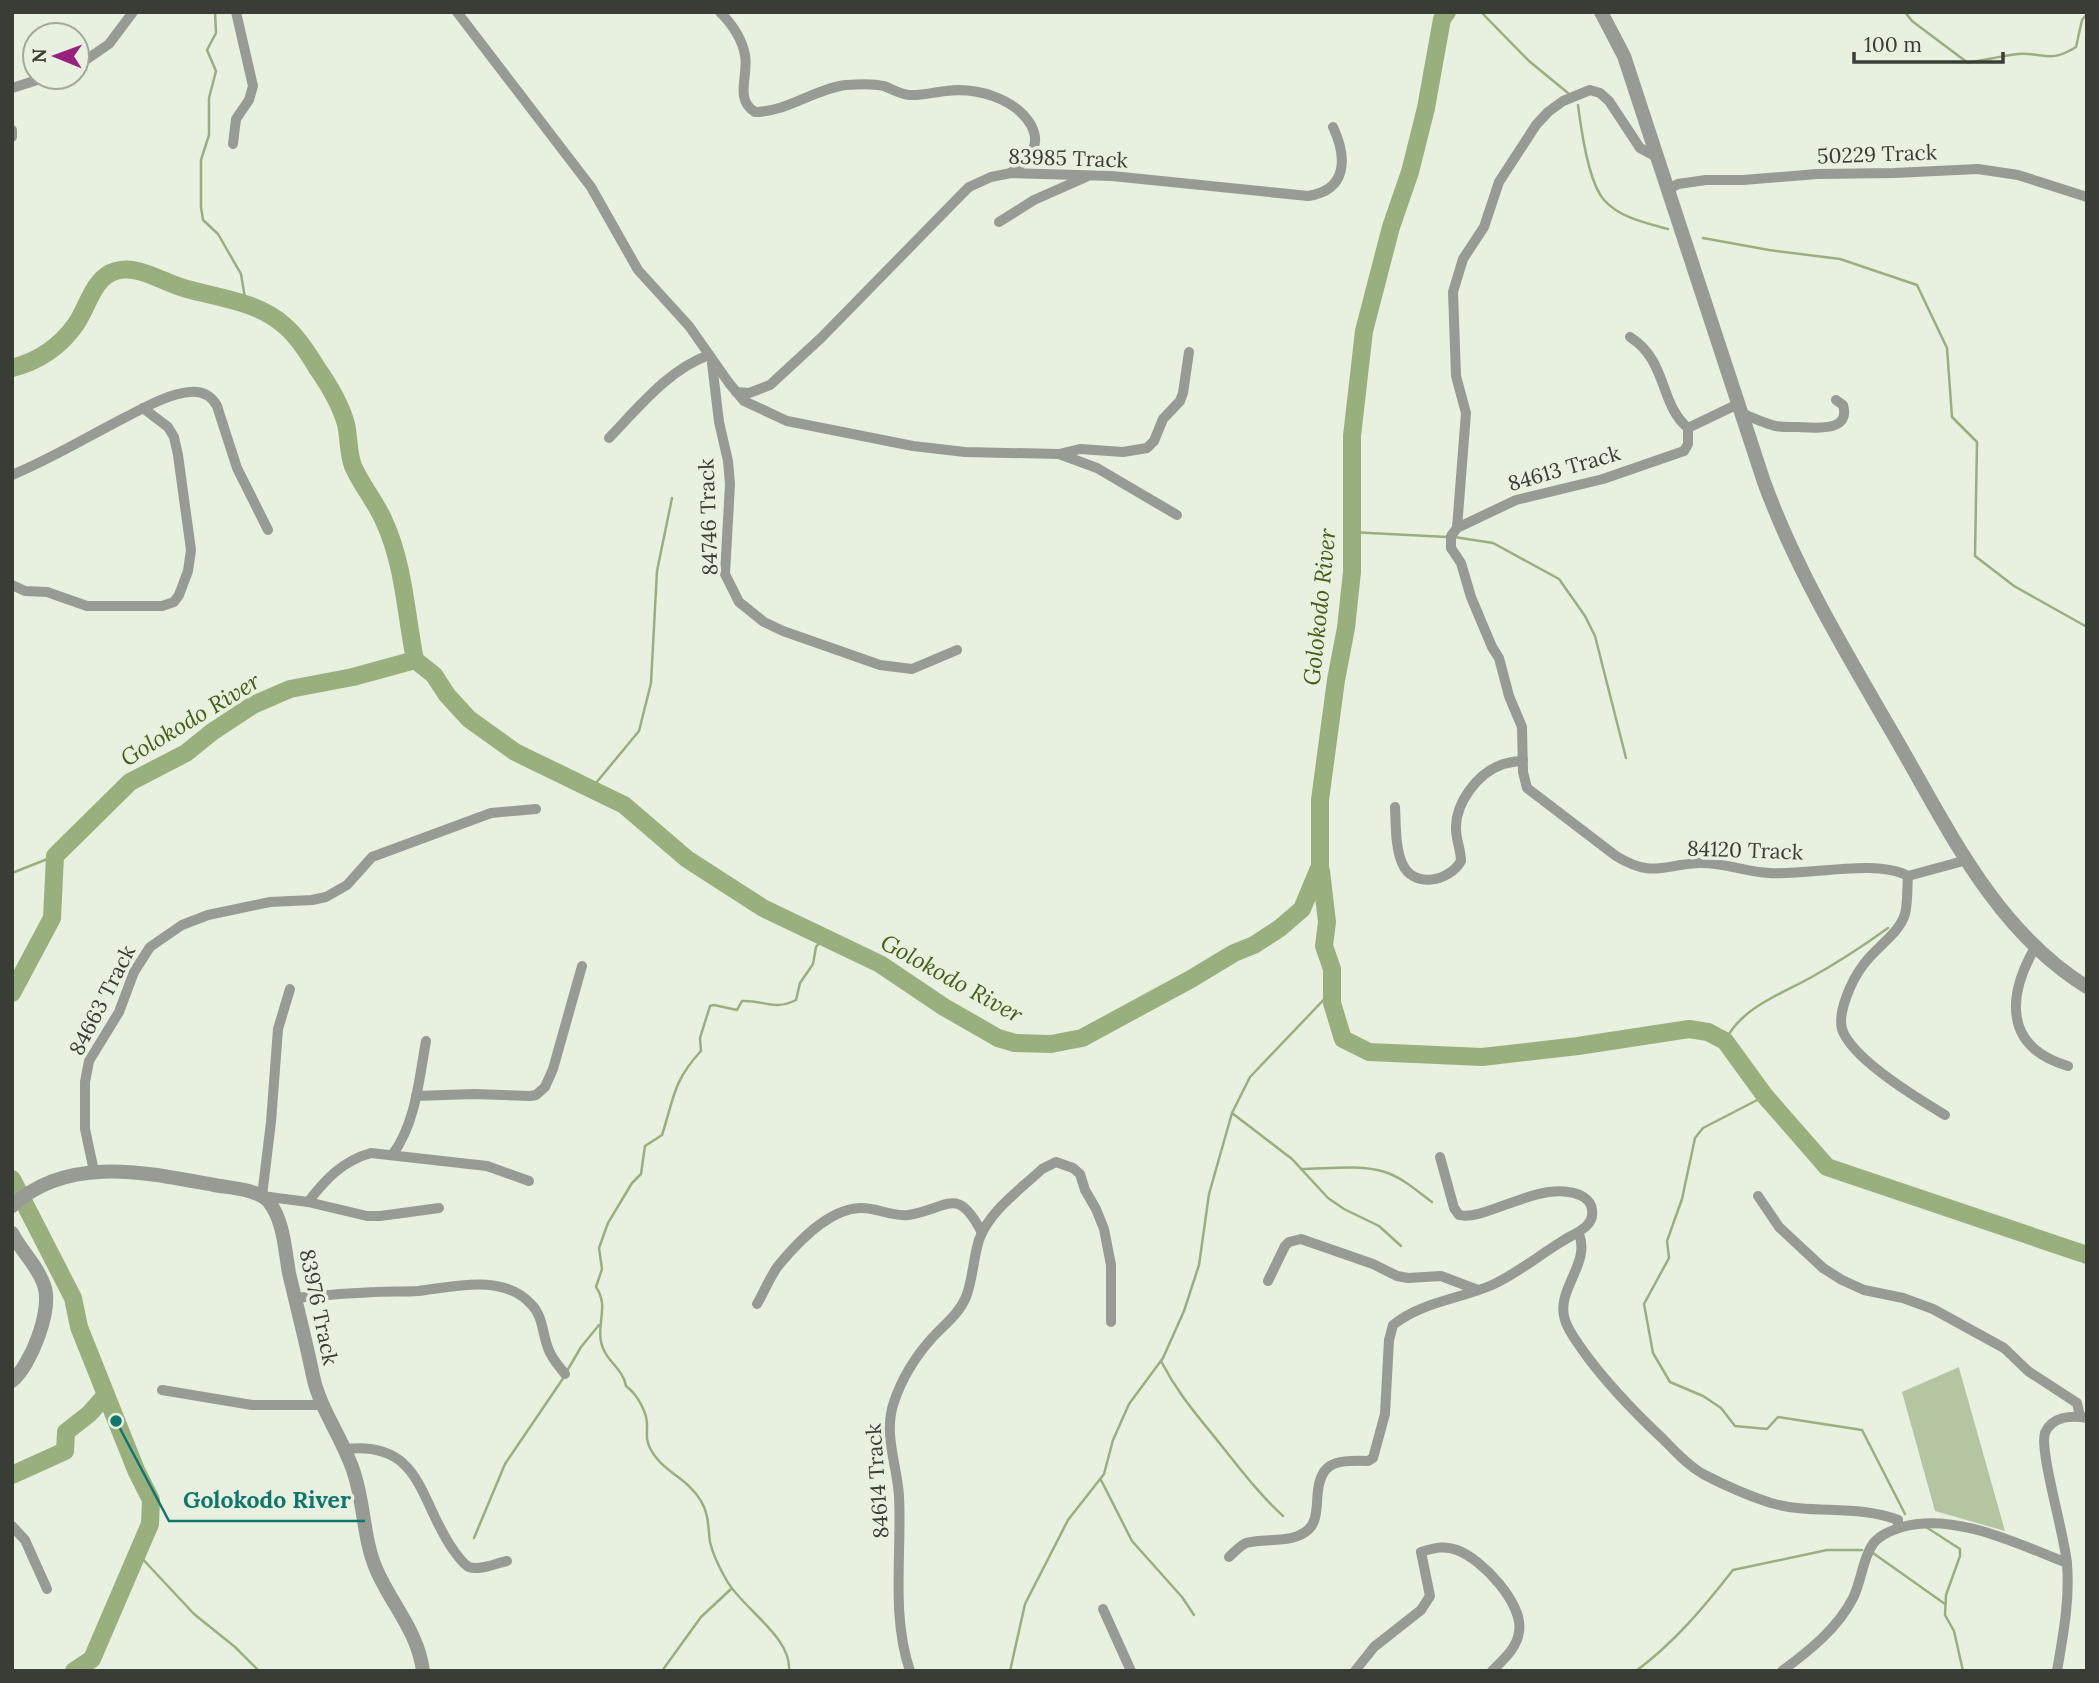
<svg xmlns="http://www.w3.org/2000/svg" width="2099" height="1683" font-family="Lora,serif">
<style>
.green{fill:#b4c5a2}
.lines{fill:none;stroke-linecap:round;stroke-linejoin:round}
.stream{stroke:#99b07e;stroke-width:2.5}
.river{stroke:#99b07e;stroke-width:18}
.minor{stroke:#979b94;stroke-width:10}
.tertiary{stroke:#979b94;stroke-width:14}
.labels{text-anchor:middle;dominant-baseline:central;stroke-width:7;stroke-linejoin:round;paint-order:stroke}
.street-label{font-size:21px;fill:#3a3d36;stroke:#e8f0df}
.water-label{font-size:23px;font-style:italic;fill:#435f16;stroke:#e8f0df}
.leader{fill:none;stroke:#0f766e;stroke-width:2.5}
.callout-dot{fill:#0f766e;stroke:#e8f0df;stroke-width:2.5}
.callout-label{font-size:23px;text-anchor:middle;font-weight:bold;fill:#0f766e;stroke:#e8f0df;stroke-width:7;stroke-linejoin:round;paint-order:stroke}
</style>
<rect width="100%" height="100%" fill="#e8f0df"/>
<path class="green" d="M1959,1367V1368L2005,1531L1935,1511L1902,1392Z"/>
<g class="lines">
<g class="stream">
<path d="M215,12L216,33L207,50L216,71L209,98V135L201,160V207L203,220L218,234L241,274L246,304"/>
<path d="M1481,12L1529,61L1568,93"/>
<path d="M1905,12L1912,21L1968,63C1985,60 2001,56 2018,54C2044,52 2049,64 2076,47L2082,20L2087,14"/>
<path d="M1578,105C1581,129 1588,182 1604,200C1620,218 1646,223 1668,229"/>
<path d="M1703,238L1769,250L1840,259L1917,285L1947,348L1952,417L1977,442L1975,556L2014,586L2087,627"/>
<path d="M1350,532L1447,537"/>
<path d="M1454,537L1493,543L1559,579L1585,616L1595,636L1626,758"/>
<path d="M591,789L639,731L651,683L657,571L672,498"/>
<path d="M12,873L55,856"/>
<path d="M1725,1041C1741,1008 1779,995 1810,978C1837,963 1863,946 1888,928"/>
<path d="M1765,1096L1703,1128L1695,1138L1682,1199L1667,1241L1669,1258L1644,1304L1653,1353L1670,1382L1703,1396L1721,1408L1735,1426L1767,1429L1778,1417L1862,1430L1905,1514"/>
<path d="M1232,1113L1292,1159L1328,1198L1344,1209L1379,1226L1401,1246"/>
<path d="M1301,1169C1327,1169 1359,1164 1385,1172C1403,1178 1417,1191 1432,1202"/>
<path d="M1161,1361C1179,1396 1198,1416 1221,1445C1241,1470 1260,1495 1283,1516"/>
<path d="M567,1371L581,1347L599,1325"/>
<path d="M1101,1480L1132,1541L1182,1597L1194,1615"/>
<path d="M1926,1527L1960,1549V1556L1946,1595L1945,1615L1954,1631L1963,1671"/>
<path d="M474,1538L505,1464L564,1377"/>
<path d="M137,1553L194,1614L235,1647L259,1671"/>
<path d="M1873,1553L1945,1604"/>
<path d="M662,1671L701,1617L731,1589"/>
<path d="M789,1671C792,1637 743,1609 727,1581C720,1569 713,1555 710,1542C708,1527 709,1514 701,1501C688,1478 662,1472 650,1448C646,1440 647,1436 647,1427C648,1413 637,1394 626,1386C623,1368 605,1361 601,1342C597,1321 609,1306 596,1287L602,1269L599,1248L608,1223L632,1183L641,1174L645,1146L662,1135C674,1098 673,1081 701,1051L700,1038L710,1006L714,1005L737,1010L742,1001C764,1000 774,1011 796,1000L800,983L813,964L816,947L824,937"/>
<path d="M1010,1671L1025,1604L1068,1520L1104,1474L1113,1440L1129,1404L1163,1358L1184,1311L1199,1265L1209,1194L1232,1113L1250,1077L1332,991"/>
<path d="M1636,1671C1674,1643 1704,1607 1733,1570L1827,1550H1862"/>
</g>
<g class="river">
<path d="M12,368C39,361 60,347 76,324C88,307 93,277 116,271C139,264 165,284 187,289C220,298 259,302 285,326C298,337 308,353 317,368C329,385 340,403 346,424C349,437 348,453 353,466C361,485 376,502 384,521C404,564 406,615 415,660"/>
<path d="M1321,871L1327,922L1324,946L1332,969V1003L1343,1039L1369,1052L1482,1057L1578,1046L1689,1029L1708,1032L1725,1041L1765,1096L1827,1167L2087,1255"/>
<path d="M12,993L52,918L55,856L130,782L186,753L212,732L253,705L290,689L353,677L415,660L434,675L447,695L469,719L515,752L624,805L687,859L763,908L880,964L944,1007L998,1038L1015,1043L1051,1044L1082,1038L1191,979L1234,953L1254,945L1280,928L1302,909L1320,866V800L1336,680L1346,628L1352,572V436L1364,331L1391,227L1410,172L1426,108L1442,19L1447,12"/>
<path d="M12,1179L73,1298L79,1327L136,1470L151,1500L150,1524L92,1659L74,1671"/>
<path d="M12,1475L65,1451L66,1432L89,1414L106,1395"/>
</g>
<g class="minor">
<path d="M457,12L591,187L638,270L689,326L729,383L744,401L787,421L913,446L965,452L1059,454L1097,468L1177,515"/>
<path d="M720,12C732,24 742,39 745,55C749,75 734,99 755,112C787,112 814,89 846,85C858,84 872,83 884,86C892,89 900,94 909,95C922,96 934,92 946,91C976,87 1015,98 1031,125C1043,148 1027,159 1011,173"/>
<path d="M77,66L109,44L133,12"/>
<path d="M12,88L47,77"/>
<path d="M12,130V137"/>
<path d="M233,144L236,119L249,100L253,86L236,12"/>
<path d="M1667,190L1678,184L1706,180H1743L1817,174L1894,173L1978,169L2018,175L2087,197"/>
<path d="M999,222L1034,200L1086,177"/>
<path d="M1630,337C1668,361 1659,404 1688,428L1738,404"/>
<path d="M712,363L719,422L728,461L730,484L725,574L739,602L764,622L783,631L880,665L912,669L957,650"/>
<path d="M736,392L749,393L770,385L821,338L959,197L969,187L991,177L1011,173L1112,176L1308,196C1348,190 1347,157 1333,127"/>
<path d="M1741,413C1751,417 1761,422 1772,425C1780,428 1790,427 1799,427C1816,428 1851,432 1843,405L1836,400"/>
<path d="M1688,428V444L1684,451L1603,479L1516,500L1457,528L1451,536V548L1461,563L1471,597L1492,647L1499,658L1509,696L1522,727L1523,772L1527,788L1616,856C1652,878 1662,865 1699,863C1723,862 1746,872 1769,873C1807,876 1876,858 1908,876L1967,860"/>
<path d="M609,438C638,408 669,369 709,355"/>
<path d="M1059,454L1080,449L1123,452L1147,448L1154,441L1163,419L1180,401L1183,393L1189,352"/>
<path d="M12,475C51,459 87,437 124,418C144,408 167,394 190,392C202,391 211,395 217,406L237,468L268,530"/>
<path d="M1457,528L1466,413L1456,376L1453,292L1463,259L1484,227L1499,182L1536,125L1548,112L1563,101L1590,90L1600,93L1609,101L1640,148L1657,157"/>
<path d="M12,585L25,591L47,592L87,606H162L174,602L179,595L188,571L191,550L178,455L174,437L168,427L143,408"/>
<path d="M1395,807C1396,825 1395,846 1402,863C1413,889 1449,882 1461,861C1461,850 1456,840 1456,829C1455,803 1478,773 1501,765C1508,762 1516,762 1523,760"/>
<path d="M1908,876C1907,888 1908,902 1905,914C1899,934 1876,947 1864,964C1853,978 1834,1016 1844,1034C1859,1063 1917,1098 1945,1115"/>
<path d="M2036,946C2007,995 2003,1047 2068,1066"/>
<path d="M290,989L278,1029L271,1122L262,1196L308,1202L367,1216H380L439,1208"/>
<path d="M416,1096L474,1094L530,1096L536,1095L545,1087L553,1069L582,966"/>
<path d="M393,1154C416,1122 419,1079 426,1041"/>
<path d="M94,1171L85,1129V1082L89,1061L119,1012L134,972L150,947L182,925L208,915L270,902L312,900L326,897L347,885L372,857L491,813L536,809"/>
<path d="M1758,1196L1779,1227L1823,1268L1842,1280L1864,1290L1903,1298L1933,1309L2004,1348L2028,1371L2077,1403L2080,1416"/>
<path d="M308,1202C325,1180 342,1161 371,1153L487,1166L529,1181"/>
<path d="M1579,1234C1591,1264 1555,1290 1565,1320C1568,1330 1575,1339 1581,1348C1605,1382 1632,1410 1663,1439C1675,1451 1687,1465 1703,1474C1724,1485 1749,1496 1771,1503C1812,1515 1857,1504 1898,1520V1528"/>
<path d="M1268,1281L1285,1246L1289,1242L1301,1239L1373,1264L1397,1276L1408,1278L1441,1276L1478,1290"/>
<path d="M295,1298C322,1295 349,1293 375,1292C390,1291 404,1292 418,1291C454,1287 502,1273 531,1304C543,1316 542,1332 548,1348C551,1358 559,1366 565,1374"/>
<path d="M757,1304C764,1292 770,1277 778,1266C797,1243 828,1209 860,1208C876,1207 891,1217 908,1215C948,1209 957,1184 982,1233"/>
<path d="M162,1390L252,1405H324"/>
<path d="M345,1449C423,1440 419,1503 454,1551C458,1556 463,1564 469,1567C480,1571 496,1563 507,1561"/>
<path d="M12,1526L25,1540L47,1589"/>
<path d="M1229,1557C1234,1552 1240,1546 1246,1543C1266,1537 1292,1545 1309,1529C1316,1522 1316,1512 1317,1504C1318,1462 1332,1460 1368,1461L1373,1458L1385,1414L1389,1340L1393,1325C1421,1302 1460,1299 1492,1285C1518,1273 1538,1256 1561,1242C1572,1234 1595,1228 1592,1210C1591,1198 1578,1193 1568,1192C1532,1186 1483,1221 1459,1215L1454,1208L1440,1157"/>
<path d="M1103,1609L1131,1671"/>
<path d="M910,1671C891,1615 902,1555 899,1496C897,1464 883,1434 894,1402C902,1378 915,1357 932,1338C944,1325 959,1314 966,1297C973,1279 973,1259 979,1240C989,1211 1021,1189 1042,1169L1056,1162L1073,1168L1080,1174L1085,1190L1096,1209L1104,1229L1111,1265V1322"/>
<path d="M1355,1671L1374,1647L1421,1610L1430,1596L1421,1552C1434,1548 1444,1545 1457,1550C1482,1559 1524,1604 1519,1632C1517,1648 1503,1660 1492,1671"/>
<path d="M1782,1671C1809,1651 1838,1628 1853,1598C1861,1582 1862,1563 1871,1547C1877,1536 1890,1531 1902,1527C1954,1512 2018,1544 2067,1563"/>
<path d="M2057,1671C2063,1636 2070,1600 2067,1564C2065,1536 2039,1451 2045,1433C2052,1416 2072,1415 2087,1418"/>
</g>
<g class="tertiary">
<path d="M1601,12L1624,56L1764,482C1796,570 1845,651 1892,732C1946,824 1993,929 2087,987"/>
<path d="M12,1206C68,1154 148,1173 214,1185C231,1188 258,1189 269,1202C284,1221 285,1251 289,1273C297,1307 306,1342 313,1376C320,1410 344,1440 354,1473C365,1506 363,1540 377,1571C392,1605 418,1632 423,1671"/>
<path d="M12,1233C21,1251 38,1266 44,1285C53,1309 31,1365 12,1381"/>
</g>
</g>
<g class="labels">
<g class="street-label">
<text transform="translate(1877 154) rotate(-2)">50229 Track</text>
<text transform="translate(1068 158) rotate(2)">83985 Track</text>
<text transform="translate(1564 468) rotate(-16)">84613 Track</text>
<text transform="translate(708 517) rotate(-92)">84746 Track</text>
<text transform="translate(1745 850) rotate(2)">84120 Track</text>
<text transform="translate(102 1000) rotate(-63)">84663 Track</text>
<text transform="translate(319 1307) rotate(78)">83976 Track</text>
<text transform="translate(877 1481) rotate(-94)">84614 Track</text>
</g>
<g class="water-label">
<text transform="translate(1319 607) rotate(-84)">Golokodo River</text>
<text transform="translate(190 719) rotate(-31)">Golokodo River</text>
<text transform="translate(952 978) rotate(29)">Golokodo River</text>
</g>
</g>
<path class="leader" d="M116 1421L169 1521H365"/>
<circle class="callout-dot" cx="116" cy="1421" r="7"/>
<g class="callout-label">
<text x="267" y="1508">Golokodo River</text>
</g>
<rect width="2099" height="1683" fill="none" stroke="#3a3d36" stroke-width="28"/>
<g transform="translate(56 56) rotate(271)"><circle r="33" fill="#e8f0df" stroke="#a2a89b" stroke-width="2"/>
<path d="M0-5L12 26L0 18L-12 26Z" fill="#97217d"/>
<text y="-10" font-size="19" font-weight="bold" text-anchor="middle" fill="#3a3d36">N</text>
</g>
<path d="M1854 52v10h149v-10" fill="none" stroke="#3a3d36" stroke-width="3.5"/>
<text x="1864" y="52" font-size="21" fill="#3a3d36" stroke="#e8f0df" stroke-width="5" paint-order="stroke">100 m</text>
</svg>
